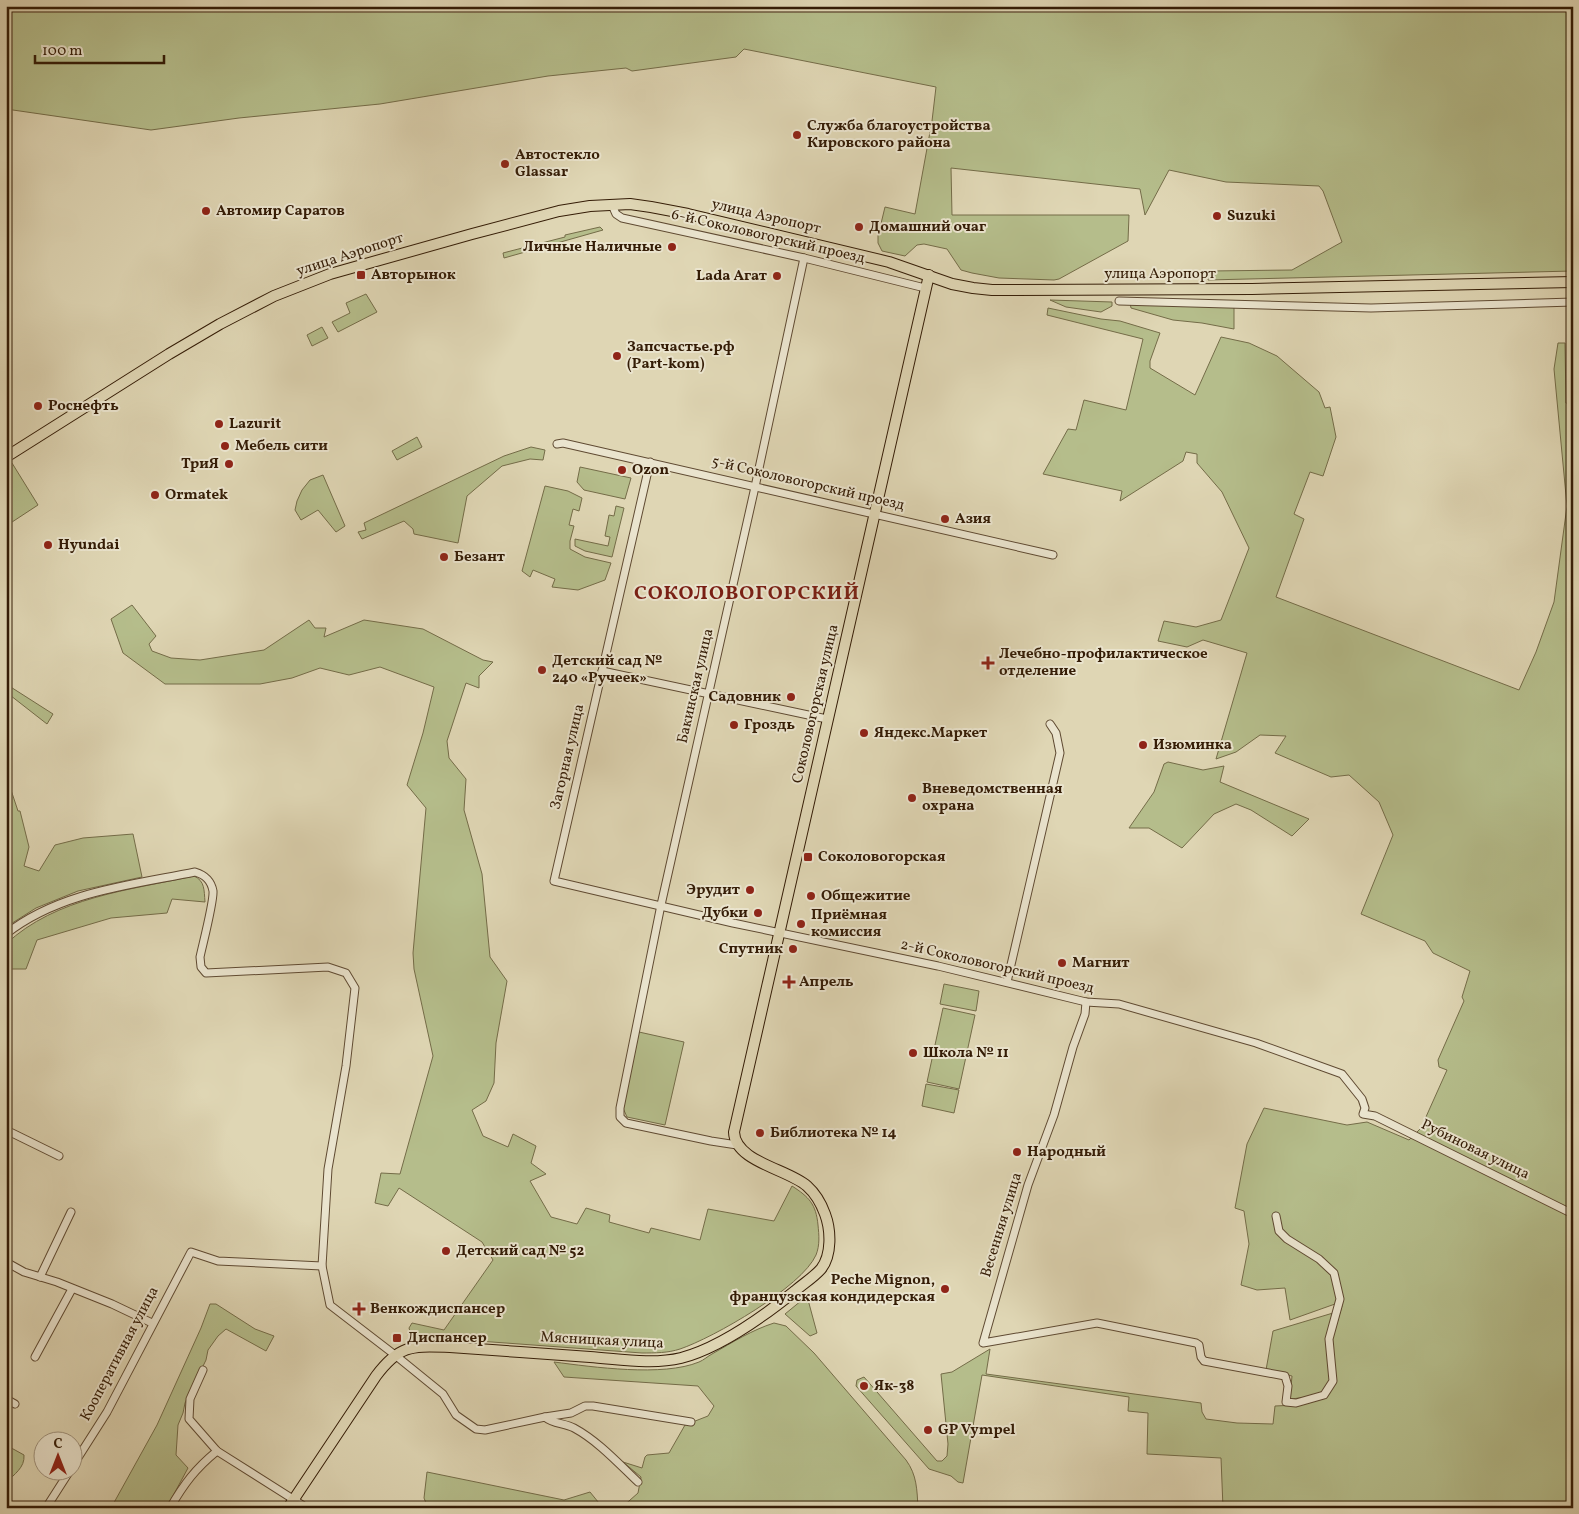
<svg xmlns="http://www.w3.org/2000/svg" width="1579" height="1514" font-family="Vollkorn,serif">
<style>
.green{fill:#b5bd8b;stroke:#746c48}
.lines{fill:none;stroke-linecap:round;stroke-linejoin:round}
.street-casing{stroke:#5f4a32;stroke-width:9}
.primary-casing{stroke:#341c06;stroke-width:12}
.street{stroke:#eae4ce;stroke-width:7}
.primary{stroke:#dfd6b4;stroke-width:10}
.poi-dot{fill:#8f2418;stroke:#eae4ce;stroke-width:2}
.labels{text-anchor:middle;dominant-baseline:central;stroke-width:4;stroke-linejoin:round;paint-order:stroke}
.poi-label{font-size:15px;font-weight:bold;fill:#341c06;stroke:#eae4ce;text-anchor:start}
.street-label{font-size:15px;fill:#341c06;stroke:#eae4ce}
.district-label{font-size:20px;font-weight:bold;letter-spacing:1px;fill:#7a1f14;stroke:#eae4ce}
</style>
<rect width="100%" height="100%" fill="#dfd6b4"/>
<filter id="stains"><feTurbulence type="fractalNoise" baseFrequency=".004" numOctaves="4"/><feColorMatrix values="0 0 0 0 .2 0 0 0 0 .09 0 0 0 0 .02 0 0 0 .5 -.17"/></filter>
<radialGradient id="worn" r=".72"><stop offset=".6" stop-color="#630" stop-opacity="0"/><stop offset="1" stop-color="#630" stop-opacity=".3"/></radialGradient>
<g class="green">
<path d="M6,6H1573V271L1208,280L1210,271L1292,270L1342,242L1323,191L1319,186L1226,182L1169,170L1145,215L1140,189L951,168L952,215H1129L1128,241L1059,279L1054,280L999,278L972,273L961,270L947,249L924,244L917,245L905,256L882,251L878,243V236L885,207L915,214L932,121L936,87L744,49L736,57L632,71L626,68L548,76L380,104L239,118L151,130L6,109Z"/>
<path d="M600,227L603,230L504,258L503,253L565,237V235Z"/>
<path d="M366,294L377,312L338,332L332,322L350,313L346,303Z"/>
<path d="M1050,300L1112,302V306L1101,312L1066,307Z"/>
<path d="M1130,303L1234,307V329L1202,323L1173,320L1131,308Z"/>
<path d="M1048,308L1101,319L1120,321L1160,333L1150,361V368L1195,395L1221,337L1249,343L1277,356L1319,392L1325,408L1330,407L1336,437L1323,476L1310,472L1294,514L1304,519L1276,597L1519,690L1536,652L1554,602L1567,506L1554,369L1558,343H1565L1566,403L1573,405V1508H1223L1221,1458L1147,1454L1148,1413L1128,1411L1129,1397L982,1375L963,1483L958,1482L951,1476L929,1469L856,1386L857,1380L864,1377L937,1461H942L947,1456L948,1444L941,1374L952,1372L990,1349L986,1374L1201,1403L1202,1412L1206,1419L1237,1423L1273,1424L1275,1406L1297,1405L1332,1388V1340L1342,1306L1335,1304L1290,1320L1285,1288L1257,1290L1241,1285L1249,1244L1244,1211L1235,1208L1247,1144L1264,1108L1347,1125L1367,1122L1409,1140L1421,1128L1447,1070L1439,1067L1438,1060L1464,1001L1462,997L1470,971L1433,953L1425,941L1361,914L1393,835L1379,802L1349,775L1331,777L1275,753L1286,736L1260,735L1236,752L1216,759L1247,653L1203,640L1187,647L1158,641L1164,621L1196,627L1221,620L1249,548L1222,492L1197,463V454L1186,452L1183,461L1120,501L1122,491L1043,474L1068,429L1076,430L1084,400L1126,410L1143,339L1047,315Z"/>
<path d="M322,327L328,338L312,346L307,335Z"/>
<path d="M417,437L422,447L397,460L392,451Z"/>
<path d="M531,447L545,450L543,460L530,459L502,466L467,496L458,543L414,534L413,529L404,521L362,539L358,532L366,530L364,523L504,456Z"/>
<path d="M12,463L38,505L6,526V467Z"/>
<path d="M580,467L631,478L625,499L584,490L577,482Z"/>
<path d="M323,475L345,526L336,532L318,510L301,520L295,510L297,501L302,490L310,480Z"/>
<path d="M545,486L568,491L582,498L579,511L573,509L569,525L574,526L570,541V549L585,557L611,563L605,580L578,590L552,587L555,579L533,570L530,577L522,571Z"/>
<path d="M616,506L624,508L612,557L585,551L575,546V539L608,546L610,537L605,536L609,515L614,516Z"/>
<path d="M132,605L156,636L149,644L152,651L171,658L200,660L264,650L309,620L315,628H326L324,637L364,620L423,629L483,660L493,662L479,676V688L466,683L447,741L449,758L466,779L464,810L482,874L490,957L507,981L496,1043L494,1083L486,1101L472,1110L483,1136L508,1147L513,1134L536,1146L531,1163L546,1174L530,1181L551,1217L577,1224L586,1208L610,1215L609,1222L649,1233L651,1228L700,1240L708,1209L774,1221L792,1186C809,1197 816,1204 818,1225C819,1235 820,1245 816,1255C802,1287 713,1338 680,1349C668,1353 655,1353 642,1353L451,1339L421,1337L412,1338L409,1328L412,1323L444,1330L493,1260L482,1242L399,1188L388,1206L375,1203L381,1173L400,1174L433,1056L414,969L413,953L426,808L407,785L423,733L434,687L380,667L349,675L320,668L292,678L260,684H165L123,653L111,619Z"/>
<path d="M6,684L53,714L47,724L6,692Z"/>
<path d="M1168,762L1203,770L1224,766L1220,782L1309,819L1292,836L1251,810L1236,804L1214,814L1182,848L1149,828H1129L1154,792L1164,764Z"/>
<path d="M6,775L18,811H20L29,847L24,866L39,871L55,845L83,838L133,834L142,877L78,891L36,908L6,927Z"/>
<path d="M194,876C205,881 204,890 205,902L172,899L167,913L111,918L37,940L26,969H6V944C56,897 130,890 194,876Z"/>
<path d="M944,984L979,991L976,1011L940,1004Z"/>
<path d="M943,1008L975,1015L959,1089L927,1082Z"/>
<path d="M639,1032L684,1042L665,1125L627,1117L623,1108Z"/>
<path d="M926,1084L959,1090L954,1113L922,1106Z"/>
<path d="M807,1296L817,1333L810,1336L785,1314Z"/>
<path d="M210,1304H216L255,1329L274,1336L266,1351L226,1329L218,1336L208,1350L206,1360L185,1403L183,1413L178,1425L176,1455L188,1468L168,1505L164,1508H111L157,1425L201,1328Z"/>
<path d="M1333,1313L1330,1380C1322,1398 1310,1396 1292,1399L1290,1397L1292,1376L1266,1370L1273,1331Z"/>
<path d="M774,1323L786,1326L814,1353L906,1460C917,1475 917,1490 918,1508H621L638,1493L641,1477L623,1462L642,1468L645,1457L647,1455L669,1453L685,1425L708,1416L714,1406L698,1386L564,1377L554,1362C593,1367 663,1377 699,1362C704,1360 708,1356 712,1354C733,1342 752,1330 774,1323Z"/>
<path d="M6,1445L24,1455C25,1468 14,1474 6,1483Z"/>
<path d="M427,1472L564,1500L590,1492L603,1508H428L424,1498Z"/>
</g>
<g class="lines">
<defs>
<g id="street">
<path d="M612,205L616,214L622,218L804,258L925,288"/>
<path d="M1119,301L1371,308L1573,302"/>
<path d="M557,444L563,443L1053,555"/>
<path d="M650,462L554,881L733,923L938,966L1086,1002L1119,1004L1256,1043L1342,1074L1362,1099L1365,1108L1363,1114L1375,1116L1573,1214"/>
<path d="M602,671L827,719"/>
<path d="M6,934C59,892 131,885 195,872C205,875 211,880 213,891C214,901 203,943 200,957L201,967L206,973L328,967L346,973L355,988L346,1066L328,1169L322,1266L330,1305L395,1355L443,1394L456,1415L476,1429L485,1430L545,1417C553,1424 565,1423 574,1428C598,1441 618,1463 638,1482"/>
<path d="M1007,982L1060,753L1056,733L1050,724"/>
<path d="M1086,1002L1085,1014L1073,1047L1054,1115L1028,1185L983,1343L1097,1323L1196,1343L1199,1345L1201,1357L1204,1361L1285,1376L1288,1386L1286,1402L1296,1403L1324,1395L1333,1381L1329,1339L1340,1299L1334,1273L1319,1259L1287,1239L1279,1231L1276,1216"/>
<path d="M6,1130L59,1156"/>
<path d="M737,1145L711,1141L626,1123L620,1117V1108L661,905L755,487L804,258"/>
<path d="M6,1262L24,1272L57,1282L112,1304L152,1323"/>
<path d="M40,1277L71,1212"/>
<path d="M35,1357L72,1289"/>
<path d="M203,1370L190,1399L189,1419L217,1451L307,1508"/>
<path d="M6,1399L15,1404"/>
<path d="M545,1417L571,1413L585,1406H593L691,1422"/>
<path d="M72,1467L107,1412L191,1252L218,1261L322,1266"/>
<path d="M46,1508L69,1472"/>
<path d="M170,1508C184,1484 195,1469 217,1451"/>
</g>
<g id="primary">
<path d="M6,457L169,354L220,324L274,296L330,274L472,234L559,211L590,206L630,204L651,207L688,214L889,262L952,284L973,288L992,290L1252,289L1573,282"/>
<path d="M288,1508L376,1376C400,1344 412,1346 450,1347C497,1350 543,1354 590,1357C619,1359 652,1365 681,1358C719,1348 764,1316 795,1291C803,1284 814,1277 821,1269C832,1255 831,1230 825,1214C821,1203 816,1194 807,1186C788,1169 735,1162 734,1132L929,275"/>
</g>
</defs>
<use href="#street" class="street-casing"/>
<use href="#primary" class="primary-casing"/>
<use href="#street" class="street"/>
<use href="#primary" class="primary"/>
</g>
<g class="poi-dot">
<circle cx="797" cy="135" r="5"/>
<circle cx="505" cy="164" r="5"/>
<circle cx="206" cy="211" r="5"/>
<circle cx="1217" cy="216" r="5"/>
<circle cx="859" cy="227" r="5"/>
<circle cx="672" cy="247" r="5"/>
<rect x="356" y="270" width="10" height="10" rx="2.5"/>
<circle cx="777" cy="276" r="5"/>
<circle cx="617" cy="356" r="5"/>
<circle cx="38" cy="406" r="5"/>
<circle cx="219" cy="424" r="5"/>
<circle cx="225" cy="446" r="5"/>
<circle cx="229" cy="464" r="5"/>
<circle cx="622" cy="470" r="5"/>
<circle cx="155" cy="495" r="5"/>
<circle cx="945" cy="519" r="5"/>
<circle cx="48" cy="545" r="5"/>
<circle cx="444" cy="557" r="5"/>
<path d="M985.5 655.5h5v5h5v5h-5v5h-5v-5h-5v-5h5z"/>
<circle cx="542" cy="670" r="5"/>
<circle cx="791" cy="697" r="5"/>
<circle cx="734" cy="725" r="5"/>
<circle cx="864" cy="733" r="5"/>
<circle cx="1143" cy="745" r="5"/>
<circle cx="912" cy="798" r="5"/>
<rect x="803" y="852" width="10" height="10" rx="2.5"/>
<circle cx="750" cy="890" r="5"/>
<circle cx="811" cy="896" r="5"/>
<circle cx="758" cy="913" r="5"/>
<circle cx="801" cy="924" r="5"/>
<circle cx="793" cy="949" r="5"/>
<circle cx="1062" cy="963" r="5"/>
<path d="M786.5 974.5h5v5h5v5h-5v5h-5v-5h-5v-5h5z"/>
<circle cx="913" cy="1053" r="5"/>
<circle cx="760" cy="1133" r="5"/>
<circle cx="1017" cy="1152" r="5"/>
<circle cx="446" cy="1251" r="5"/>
<circle cx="945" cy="1289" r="5"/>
<path d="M356.5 1301.5h5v5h5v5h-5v5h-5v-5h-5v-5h5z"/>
<rect x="392" y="1333" width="10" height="10" rx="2.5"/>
<circle cx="864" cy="1386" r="5"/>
<circle cx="928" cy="1430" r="5"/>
</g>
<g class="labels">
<g class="poi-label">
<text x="807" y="126">Служба благоустройства<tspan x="807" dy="17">Кировского района</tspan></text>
<text x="515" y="155">Автостекло<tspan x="515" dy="17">Glassar</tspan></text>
<text x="216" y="211">Автомир Саратов</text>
<text x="1227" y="216">Suzuki</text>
<text x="869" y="227">Домашний очаг</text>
<text x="662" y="247" text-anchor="end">Личные Наличные</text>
<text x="371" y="275">Авторынок</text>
<text x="767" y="276" text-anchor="end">Lada Агат</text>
<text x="627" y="347">Запсчастье.рф<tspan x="627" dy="17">(Part-kom)</tspan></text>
<text x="48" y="406">Роснефть</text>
<text x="229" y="424">Lazurit</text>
<text x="235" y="446">Мебель сити</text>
<text x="219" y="464" text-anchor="end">ТриЯ</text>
<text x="632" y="470">Ozon</text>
<text x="165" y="495">Ormatek</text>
<text x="955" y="519">Азия</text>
<text x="58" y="545">Hyundai</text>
<text x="454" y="557">Безант</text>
<text x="999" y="654">Лечебно-профилактическое<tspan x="999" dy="17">отделение</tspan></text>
<text x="552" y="661">Детский сад №<tspan x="552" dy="17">240 «Ручеек»</tspan></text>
<text x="781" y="697" text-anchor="end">Садовник</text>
<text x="744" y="725">Гроздь</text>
<text x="874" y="733">Яндекс.Маркет</text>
<text x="1153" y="745">Изюминка</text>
<text x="922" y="789">Вневедомственная<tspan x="922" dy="17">охрана</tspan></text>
<text x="818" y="857">Соколовогорская</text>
<text x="740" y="890" text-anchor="end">Эрудит</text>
<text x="821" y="896">Общежитие</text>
<text x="748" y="913" text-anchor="end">Дубки</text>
<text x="811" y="915">Приёмная<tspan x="811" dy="17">комиссия</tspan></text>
<text x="783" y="949" text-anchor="end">Спутник</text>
<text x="1072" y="963">Магнит</text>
<text x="799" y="982">Апрель</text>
<text x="923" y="1053">Школа № 11</text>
<text x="770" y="1133">Библиотека № 14</text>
<text x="1027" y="1152">Народный</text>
<text x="456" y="1251">Детский сад № 52</text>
<text x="935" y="1280" text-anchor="end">Peche Mignon,<tspan x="935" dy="17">французская кондидерская</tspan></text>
<text x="370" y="1309">Венкождиспансер</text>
<text x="407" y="1338">Диспансер</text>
<text x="874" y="1386">Як-38</text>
<text x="938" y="1430">GP Vympel</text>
</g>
<g class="street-label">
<text transform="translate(766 217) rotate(13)">улица Аэропорт</text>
<text transform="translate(768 237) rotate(13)">6-й Соколовогорский проезд</text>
<text transform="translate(350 255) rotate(-18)">улица Аэропорт</text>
<text x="1160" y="274">улица Аэропорт</text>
<text transform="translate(808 484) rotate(13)">5-й Соколовогорский проезд</text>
<text transform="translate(696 686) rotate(-77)">Бакинская улица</text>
<text transform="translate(816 704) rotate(-77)">Соколовогорская улица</text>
<text transform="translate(568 757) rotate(-77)">Загорная улица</text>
<text transform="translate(997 967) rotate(13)">2-й Соколовогорский проезд</text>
<text transform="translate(1475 1150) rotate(26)">Рубиновая улица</text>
<text transform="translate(1002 1225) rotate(-73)">Весенняя улица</text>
<text transform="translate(602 1341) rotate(3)">Мясницкая улица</text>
<text transform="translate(120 1354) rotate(-62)">Кооперативная улица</text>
</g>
<g class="district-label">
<text x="747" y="594">СОКОЛОВОГОРСКИЙ</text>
</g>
</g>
<rect width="1579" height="1514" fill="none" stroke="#dfd6b4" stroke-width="25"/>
<rect x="8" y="8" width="1564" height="1499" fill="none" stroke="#341c06" stroke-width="2.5"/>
<rect x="12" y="12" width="1554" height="1489" fill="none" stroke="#341c06"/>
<g transform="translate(58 1456)"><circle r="24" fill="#eae4ce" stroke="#a1947e"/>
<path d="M0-4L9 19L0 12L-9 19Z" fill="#8f2418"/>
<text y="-8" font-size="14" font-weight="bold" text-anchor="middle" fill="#341c06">С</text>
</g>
<path d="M35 55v8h129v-8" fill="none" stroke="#341c06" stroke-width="2.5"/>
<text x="42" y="55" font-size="15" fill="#341c06" stroke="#eae4ce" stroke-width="4" paint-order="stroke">100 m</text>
<rect width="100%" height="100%" filter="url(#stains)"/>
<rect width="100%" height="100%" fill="url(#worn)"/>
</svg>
